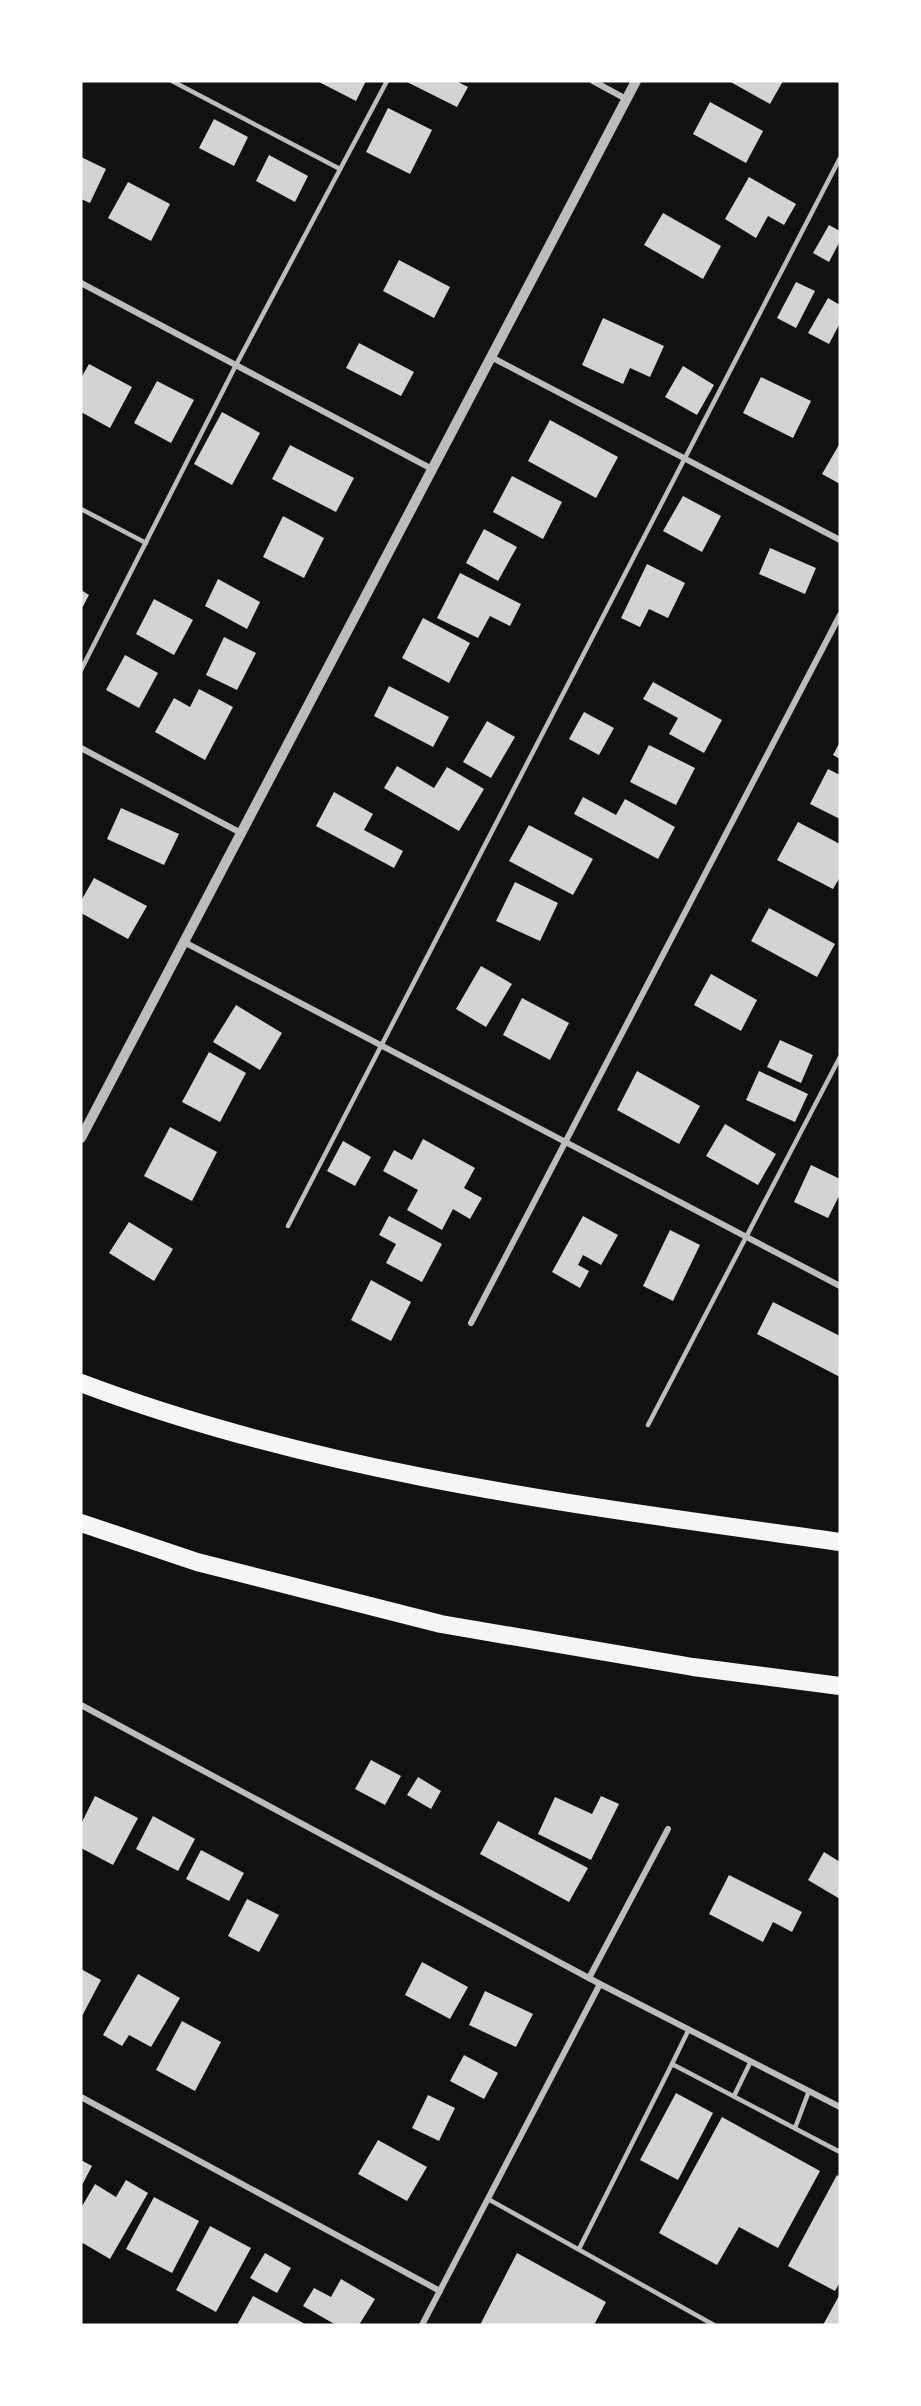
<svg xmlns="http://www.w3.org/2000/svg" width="921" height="2406" font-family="Raleway,sans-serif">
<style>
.building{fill:#d3d3d3}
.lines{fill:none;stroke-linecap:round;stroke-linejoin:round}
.service{stroke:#bcbcbc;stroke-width:4.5}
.minor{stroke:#bcbcbc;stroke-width:6}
.tertiary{stroke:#bcbcbc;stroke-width:10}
.motorway{stroke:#f5f5f5;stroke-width:18}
</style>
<rect width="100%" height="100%" fill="#111"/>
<g class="building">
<path d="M317,81H366L356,101Z"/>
<path d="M405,81H456L468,87L457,107Z"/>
<path d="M729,81H783L770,104Z"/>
<path d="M710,102L763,131L746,163L693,134Z"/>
<path d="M388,108L432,130L410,174L366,152Z"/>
<path d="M214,119L248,137L234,166L199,148Z"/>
<path d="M269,155L308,176L295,202L256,181Z"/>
<path d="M81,157L106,169L90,203L81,199Z"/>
<path d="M749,177L796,204L784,225L768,216L756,238L725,219Z"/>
<path d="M128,182L170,204L151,241L108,218Z"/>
<path d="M663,213L721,246L703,279L644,245Z"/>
<path d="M829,225L840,231V241L829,262L813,253Z"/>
<path d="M399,260L450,287L434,318L383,291Z"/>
<path d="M796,282L815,291L796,328L777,318Z"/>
<path d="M828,298L840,305V323L829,344L808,333Z"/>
<path d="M603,318L664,346L650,377L630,368L623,384L582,365Z"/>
<path d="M359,343L414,372L401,396L346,368Z"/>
<path d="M89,364L132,387L110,428L81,412V378Z"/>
<path d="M683,366L714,385L697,415L665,397Z"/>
<path d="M761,377L811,401L793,438L743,413Z"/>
<path d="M157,381L194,400L171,443L134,423Z"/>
<path d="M222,412L260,433L232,485L194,464Z"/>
<path d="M550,420L618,457L596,498L528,461Z"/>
<path d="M840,443V484L822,474Z"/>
<path d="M290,445L354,478L336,512L272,479Z"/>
<path d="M512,476L562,502L543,539L493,512Z"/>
<path d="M683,496L721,516L702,552L663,531Z"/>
<path d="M283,516L324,538L304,578L263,557Z"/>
<path d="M484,529L517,547L498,581L466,563Z"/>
<path d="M770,548L816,568L805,594L759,574Z"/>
<path d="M647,564L685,583L668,618L649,609L640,627L621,618Z"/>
<path d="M460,573L521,604L510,626L490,616L478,638L437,618Z"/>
<path d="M218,579L260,602L247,629L205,606Z"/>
<path d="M81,590L89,595L81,610Z"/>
<path d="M154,599L193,620L174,655L136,634Z"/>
<path d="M423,618L470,643L449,683L402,658Z"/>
<path d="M224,637L256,653L237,690L206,675Z"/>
<path d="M125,655L158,673L139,708L106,690Z"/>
<path d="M653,682L722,720L704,753L669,734L678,718L643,699Z"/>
<path d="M389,686L449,717L433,747L374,716Z"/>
<path d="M199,689L233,707L205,760L155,732L174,698L190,707Z"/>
<path d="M584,712L614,728L599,755L569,739Z"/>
<path d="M487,721L515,737L491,778L463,762Z"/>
<path d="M840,742V759L833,755Z"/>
<path d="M649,745L695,768L676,805L630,782Z"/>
<path d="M397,766L434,788L447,767L484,789L459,831L384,788Z"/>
<path d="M828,769L840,775V819L810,804Z"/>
<path d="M334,792L373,814L364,830L403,851L394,868L316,826Z"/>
<path d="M583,797L616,815L625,799L675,827L658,859L574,814Z"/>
<path d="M121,808L179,834L164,865L107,839Z"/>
<path d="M798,822L840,844V877L833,889L777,860Z"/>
<path d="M529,825L593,859L573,895L509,861Z"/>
<path d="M94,878L147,906L128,939L81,913V901Z"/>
<path d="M515,882L558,903L540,941L496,921Z"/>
<path d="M769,908L835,944L817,977L751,941Z"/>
<path d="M481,966L512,984L486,1027L456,1009Z"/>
<path d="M711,974L757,1000L741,1031L694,1005Z"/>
<path d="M522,998L569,1023L550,1060L503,1035Z"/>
<path d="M236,1005L282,1033L260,1070L213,1042Z"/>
<path d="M780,1040L813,1055L801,1083L767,1067Z"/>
<path d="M209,1052L246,1073L220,1122L182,1102Z"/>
<path d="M637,1071L700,1106L679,1144L617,1110Z"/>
<path d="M759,1071L808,1094L795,1122L746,1100Z"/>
<path d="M725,1124L776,1154L758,1185L706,1156Z"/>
<path d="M170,1127L217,1152L192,1201L144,1176Z"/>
<path d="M423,1139L475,1168L464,1188L482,1198L470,1219L453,1209L442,1230L407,1210L418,1190L383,1171L394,1150L412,1160Z"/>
<path d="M343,1141L371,1157L355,1186L327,1171Z"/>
<path d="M811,1165L840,1179V1194L828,1218L794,1202Z"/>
<path d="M389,1216L442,1244L422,1282L386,1263L396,1244L379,1235Z"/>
<path d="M583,1216L618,1235L601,1265L583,1255L578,1265L589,1271L580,1288L552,1272Z"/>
<path d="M129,1222L173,1249L154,1281L109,1253Z"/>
<path d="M670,1230L700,1245L673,1301L643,1286Z"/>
<path d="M371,1280L411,1302L391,1341L351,1320Z"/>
<path d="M773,1302L840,1336V1377L757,1334Z"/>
<path d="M371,1760L401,1776L385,1805L355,1789Z"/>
<path d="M418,1777L441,1791L431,1809L407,1795Z"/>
<path d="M95,1796L138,1818L113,1865L81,1848V1824Z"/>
<path d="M601,1796L619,1804L591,1860L538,1834L555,1797L592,1814Z"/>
<path d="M153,1816L195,1839L178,1871L136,1849Z"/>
<path d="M498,1821L588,1868L569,1902L480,1854Z"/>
<path d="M201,1850L244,1873L229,1901L186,1879Z"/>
<path d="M824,1852L840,1862V1899L808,1880Z"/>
<path d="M729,1875L802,1912L792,1932L773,1922L763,1942L709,1914Z"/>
<path d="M247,1899L279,1915L259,1952L228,1936Z"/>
<path d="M422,1962L468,1987L450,2019L405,1995Z"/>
<path d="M81,1969L101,1980L81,2018Z"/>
<path d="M138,1974L180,1998L151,2047L129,2035L122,2046L103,2035Z"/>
<path d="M485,1991L533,2014L516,2047L469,2025Z"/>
<path d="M182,2021L221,2042L195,2091L156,2070Z"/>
<path d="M464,2055L498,2073L484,2099L450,2081Z"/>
<path d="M676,2093L713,2113L678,2180L640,2160Z"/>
<path d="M428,2095L455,2108L439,2141L412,2128Z"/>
<path d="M722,2117L820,2171L778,2248L739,2227L717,2265L659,2233Z"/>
<path d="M378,2140L427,2167L407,2201L358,2174Z"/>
<path d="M81,2160L92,2166L81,2187Z"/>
<path d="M837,2175L840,2177V2282L835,2291L788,2266Z"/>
<path d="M126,2180L148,2193L110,2259L81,2242V2208L95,2184L116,2197Z"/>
<path d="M154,2197L199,2221L172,2273L126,2249Z"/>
<path d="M210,2226L251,2248L216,2312L176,2290Z"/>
<path d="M265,2253L291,2268L277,2293L250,2278Z"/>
<path d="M517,2253L606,2302L594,2325H480Z"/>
<path d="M341,2279L375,2299L359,2325H336L303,2306L314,2288L331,2297Z"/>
<path d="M840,2294V2325H823Z"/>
<path d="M253,2296L307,2325H237Z"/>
</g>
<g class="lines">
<g class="service">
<path d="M172,81L340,169"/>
<path d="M81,509L146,543"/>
<path d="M81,670L236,365L387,81"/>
<path d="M288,1226L840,158"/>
<path d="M648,1425L840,1057"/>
<path d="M689,2029L672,2064L840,2152"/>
<path d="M734,2096L751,2061"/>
<path d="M795,2128L809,2091"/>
<path d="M488,2199L714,2325"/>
<path d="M579,2249L672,2064"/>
</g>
<g class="minor">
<path d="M593,81L626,99"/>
<path d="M81,283L432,469"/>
<path d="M491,357L840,540"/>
<path d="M81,748L241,833"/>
<path d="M184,942L840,1286"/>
<path d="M471,1323L840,615"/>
<path d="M81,1705L600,1984L840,2107"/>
<path d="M589,1978L668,1829"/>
<path d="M81,2097L440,2291"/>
<path d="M422,2325L600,1984"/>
</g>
<path class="tertiary" d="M81,1138L636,81"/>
<g class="motorway">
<path d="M81,1383C324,1475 585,1506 840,1542"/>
<path d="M81,1523L197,1562L441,1624L693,1667L840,1686"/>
</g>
</g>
<rect width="921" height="2406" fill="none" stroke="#ffffff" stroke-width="165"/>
</svg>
